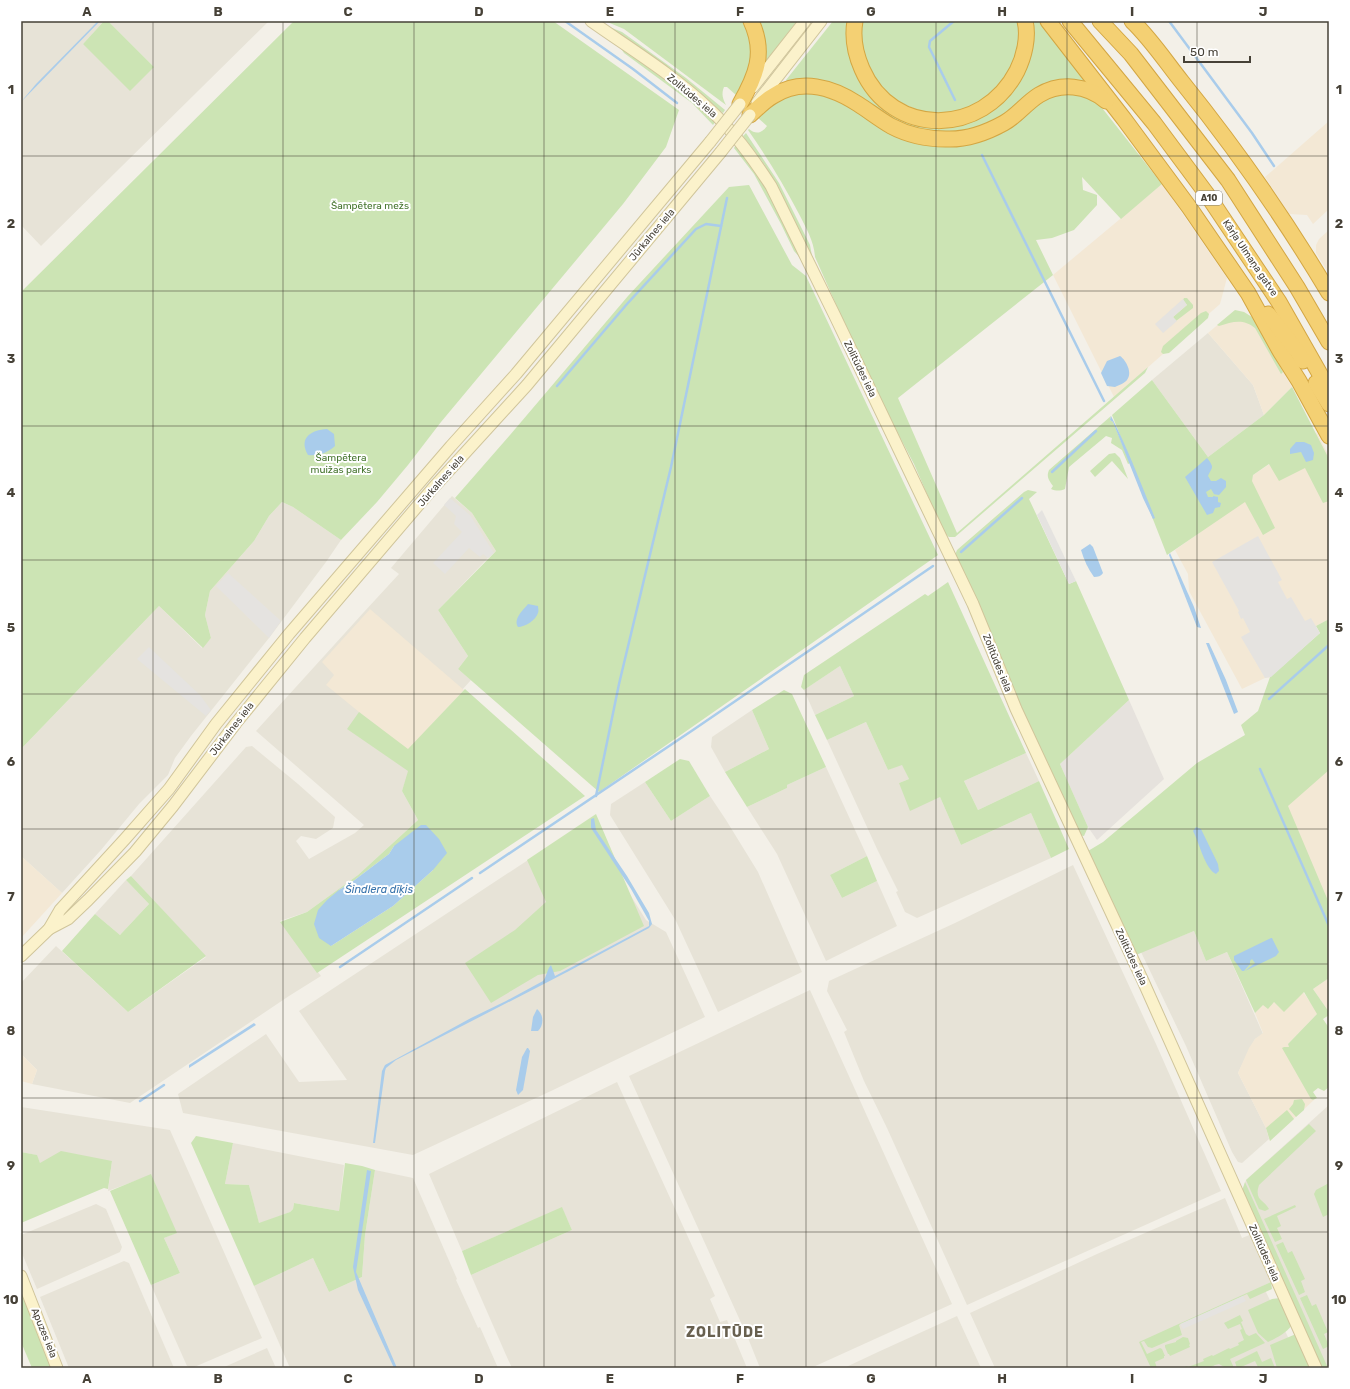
<svg xmlns="http://www.w3.org/2000/svg" width="1350" height="1389" font-family="Rubik,sans-serif">
<style>
.residential{fill:#e7e3d7}
.commercial{fill:#f3e8d5}
.industrial{fill:#e6e2dd}
.green{fill:#cce4b4;fill-rule:evenodd}
.parking{fill:#e5e3e0}
.water{fill:#a9cceb}
.lines{fill:none;stroke-linecap:round;stroke-linejoin:round}
.stream{stroke:#a9cceb;stroke-width:2.5}
.secondary-casing{stroke:#d0c59b;stroke-width:13}
.highway-casing{stroke:#d3a643;stroke-width:17}
.secondary{stroke:#fbf2cb;stroke-width:11}
.highway{stroke:#f4d073;stroke-width:15}
.secondary-bridge-casing{stroke:#d0c59b;stroke-width:13;stroke-linecap:butt}
.secondary-bridge{stroke:#fbf2cb;stroke-width:11}
.grid{fill:none;stroke:#464137;stroke-width:1;stroke-opacity:0.55}
.labels{text-anchor:middle;dominant-baseline:central;stroke-width:4;stroke-linejoin:round;paint-order:stroke}
.shield{fill:#fff;stroke:#7e7a73;stroke-width:1}
.shield-label{font-size:9px;font-weight:bold;fill:#464137}
.street-label{font-size:10px;fill:#464137;stroke:#fff}
.park-label{font-size:10px;fill:#45742e;stroke:#fff}
.water-label{font-size:11px;font-style:italic;fill:#3873ab;stroke:#fff}
.district-label{font-size:14px;font-weight:bold;letter-spacing:1px;fill:#68604f;stroke:#fff}
.neatline{fill:none;stroke:#464137;stroke-width:1.5}
.grid-label{font-size:13px;text-anchor:middle;font-weight:bold;fill:#464137}
</style>
<rect width="100%" height="100%" fill="#f3f0e8"/>
<g class="residential">
<path d="M21,21H104L83,44L154,67L108,21H269L41,246L21,225Z"/>
<path d="M1208,333L1253,385L1264,415L1208,457L1152,380Z"/>
<path d="M452,496L472,513L496,551L488,558L438,610L468,656L458,669L471,680L408,750L347,728L409,771L402,791L418,820L358,875L307,912L280,921L321,976L289,996L130,1103L32,1084L37,1070L21,1054V983L56,946L128,1012L206,957L131,876L246,747L252,746L298,784L335,817L333,828L316,839L301,836L296,841L309,859L355,833L364,825L256,731L364,612L399,574L391,568Z"/>
<path d="M282,502L293,507L341,540L326,562L269,638L191,736L175,758L168,775L139,804L101,850L62,893L21,856V749L159,606L202,648L211,638L205,615L210,591L254,541L269,516Z"/>
<path d="M840,666L854,696L815,715L804,690Z"/>
<path d="M752,710L769,749L725,772L711,747L712,737Z"/>
<path d="M866,722L888,770L902,764L909,779L899,783L940,797L961,845L1031,813L1051,858L917,918L905,912L896,892L898,891L878,851L827,740Z"/>
<path d="M1026,753L1039,781L978,810L964,781Z"/>
<path d="M826,767L867,856L830,875L842,898L877,881L897,926L826,961L777,854L747,807L787,788V785Z"/>
<path d="M645,782L671,821L710,796L726,820L758,872L802,972L718,1012L676,921L610,815L611,804Z"/>
<path d="M578,827L589,829L646,920L666,932L705,1017L551,1091L413,1155L183,1113L178,1094L266,1034L299,1082L347,1080L299,1011Z"/>
<path d="M1073,865L1156,1044L1221,1191L967,1305L887,1128L864,1081L844,1032L847,1030L827,991L829,981L955,923Z"/>
<path d="M126,880L149,904L120,935L95,914Z"/>
<path d="M1194,931L1206,961L1227,952L1263,1034L1255,1039L1238,1073L1266,1128L1269,1139L1242,1163L1238,1162L1232,1152L1186,1046L1141,952Z"/>
<path d="M810,990L952,1304L811,1368H760L748,1338L629,1076Z"/>
<path d="M617,1082L715,1296L710,1299L720,1322L727,1320L747,1368H512L506,1355L471,1275L572,1230L562,1208L462,1251L429,1174Z"/>
<path d="M1329,1105V1368H1320L1245,1198L1243,1188L1246,1180Z"/>
<path d="M21,1107L170,1130L262,1338L192,1368L187,1366L151,1285L180,1273L164,1238L176,1233L151,1175L108,1191L112,1161L40,1163L36,1155L21,1152Z"/>
<path d="M233,1143L344,1165L339,1211L294,1203L293,1209L290,1212L259,1224L249,1185L225,1184Z"/>
<path d="M375,1170L413,1178L457,1279L456,1280L478,1328L480,1327L498,1368H290L254,1286L313,1258L329,1292L362,1277L365,1235Z"/>
<path d="M1225,1198L1242,1238L1252,1234L1273,1281L1263,1286L1288,1337L1302,1368H995L970,1313L1097,1254Z"/>
<path d="M96,1204L106,1209L122,1247L120,1252L37,1289L21,1251V1235Z"/>
<path d="M124,1261L129,1263L174,1368H69L40,1297Z"/>
<path d="M957,1316L981,1368H844L878,1352Z"/>
<path d="M267,1348L276,1368H222Z"/>
</g>
<g class="commercial">
<path d="M1329,121V209L1313,224L1307,215L1289,214L1265,177Z"/>
<path d="M1162,184L1227,278L1220,304L1114,397L1053,275Z"/>
<path d="M1329,230V274L1316,253V245L1319,239Z"/>
<path d="M1234,311H1238L1252,317L1292,387L1264,415L1253,385L1208,333Z"/>
<path d="M1317,433L1329,456V619L1316,626L1271,677L1265,678L1242,689L1189,591L1188,574L1175,550L1199,533L1252,478L1253,475Z"/>
<path d="M370,609L464,690L408,750L359,712L326,685L334,675L322,662Z"/>
<path d="M1329,764V910L1284,804Z"/>
<path d="M21,856L62,893L21,938Z"/>
<path d="M1329,978V1012L1313,989Z"/>
<path d="M1303,992L1318,1013L1288,1044L1313,1100L1315,1099L1270,1141L1266,1128L1238,1073L1249,1048L1255,1039L1263,1033L1255,1013L1263,1004L1274,1002L1284,1011Z"/>
<path d="M21,1054L37,1070L32,1084L21,1081Z"/>
</g>
<path class="industrial" d="M1129,700L1164,779L1097,840L1088,827L1060,764Z"/>
<g class="green">
<path d="M104,21H108L154,67L130,91L83,44Z"/>
<path d="M294,21H553L679,110L666,147L623,204L441,422L408,465L377,502L341,540L293,507L282,502L269,516L254,541L210,591L205,615L211,638L203,648L159,606L21,749V292Z"/>
<path d="M605,21H746L754,59L736,95L727,87H724C721,94 723,99 726,105L624,29Z"/>
<path d="M757,21H797L765,63L764,62Z"/>
<path d="M833,21H848L851,59L914,123L1005,99L1030,21H1041L1087,80L1084,83L1021,105L978,130L930,134L882,116L789,84L786,80Z"/>
<path d="M861,21H1019C1020,35 1019,50 1014,63C1010,74 1002,83 994,90C971,114 938,120 908,106C890,98 877,85 870,68C867,61 861,53 860,45C859,38 861,29 861,21Z"/>
<path d="M607,26L622,32L629,37L686,78L725,110L723,113L681,78Z"/>
<path d="M620,47L690,98L715,122L713,125L692,103L624,53Z"/>
<path d="M817,91L940,145L1064,92L1095,99L1162,184L1121,219L1082,177L1083,190L1097,195V205L1074,230L1052,238L1036,240L1053,275L898,398L957,533L1148,367L1145,373L955,537H949L944,533L914,464L882,403L854,345L815,257C814,241 806,228 799,214C784,185 767,157 748,130L749,129C756,135 762,133 767,126L758,118L759,117L758,115L782,97Z"/>
<path d="M746,133L779,183L810,245L812,256L775,183L764,164L743,136Z"/>
<path d="M736,145L765,186L802,260L794,251L781,224L754,174L734,148Z"/>
<path d="M749,185L792,265L806,276L938,555L599,792L458,669L468,656L438,610L496,551L472,513L455,498L510,435L628,296L729,187Z"/>
<path d="M1184,298H1187L1193,305V308L1176,321L1173,317L1187,305L1183,300Z"/>
<path d="M1235,310L1244,312L1252,317L1283,372L1281,374L1255,328C1243,318 1232,322 1219,326L1217,325Z"/>
<path d="M1206,311L1209,314L1208,318L1169,353L1163,354L1161,352L1163,346L1201,313Z"/>
<path d="M1152,380L1208,457L1264,415L1292,387L1329,459V501L1323,503L1305,468L1279,481L1269,464L1253,475L1252,481L1275,528L1263,535L1245,502L1167,555L1112,415Z"/>
<path d="M1111,416L1110,420L1113,422L1130,463L1128,464L1122,450L1111,443L1112,438L1106,436L1069,467L1065,489C1060,491 1056,491 1051,489L1053,486C1049,480 1046,477 1049,470Z"/>
<path d="M1115,453L1120,458L1128,479L1112,461L1095,477L1090,471L1109,454Z"/>
<path d="M1028,490L1037,492L1029,499L1069,584L1076,581L1129,700L1060,764L1088,827L1084,836L1079,835L1055,788L955,555L957,550L1024,492Z"/>
<path d="M948,582L1026,753L964,781L978,810L1039,781L1069,849L1051,858L1031,813L961,845L940,797L910,811L899,783L909,779L902,765L888,770L866,722L827,740L815,715L854,696L840,666L804,690L801,687L804,675L925,594L928,596Z"/>
<path d="M1329,619V770L1288,806L1329,903V978L1313,989L1329,1012V1015L1323,1019L1329,1028V1087L1324,1091L1318,1088L1313,1092L1317,1098L1313,1100L1311,1099L1282,1048L1284,1047H1289L1288,1044L1317,1014L1304,992L1284,1012L1274,1002L1268,1009L1263,1005L1255,1013L1227,952L1206,961L1194,931L1136,955L1088,851L1103,842L1197,763L1245,735L1241,725L1258,711L1270,677L1320,633L1316,626Z"/>
<path d="M465,689L585,796L317,973L280,922L307,912L358,875L418,820L402,791L408,771L347,729L359,712L408,749ZM394,846L433,870L393,906L331,946L339,890L352,882L389,854Z"/>
<path d="M784,690L792,694L826,767L787,785V788L747,807L725,772L769,749L752,710Z"/>
<path d="M680,759L689,761L710,796L671,821L645,782Z"/>
<path d="M596,814L644,926L560,971L538,975L491,1003L465,963L515,930L546,902L527,860Z"/>
<path d="M867,856L877,881L842,898L830,875Z"/>
<path d="M131,876L206,956L128,1012L62,951L95,914L120,935L149,904L126,880Z"/>
<path d="M1302,1099L1305,1104L1304,1110L1296,1117L1289,1109L1293,1104L1294,1100Z"/>
<path d="M1287,1110L1294,1119L1270,1141L1266,1128Z"/>
<path d="M1309,1124L1316,1131L1259,1185C1254,1201 1264,1199 1269,1209L1265,1211L1259,1209L1246,1180Z"/>
<path d="M196,1136L233,1143L225,1184L249,1185L259,1223L290,1212L293,1209L294,1203L339,1211L345,1163L362,1166L375,1170L365,1235L362,1277L329,1292L313,1258L254,1286L191,1143Z"/>
<path d="M61,1151L112,1161L108,1189L104,1188L21,1223V1152L37,1155L40,1163Z"/>
<path d="M151,1174L177,1233L164,1238L180,1273L151,1285L110,1191Z"/>
<path d="M1245,1182L1328,1368H1320L1243,1191V1188Z"/>
<path d="M1329,1183V1214L1323,1217L1314,1194L1316,1190Z"/>
<path d="M1295,1205L1296,1207L1277,1216L1281,1226L1277,1228L1282,1239L1275,1242L1264,1219Z"/>
<path d="M562,1207L572,1230L471,1275L462,1251Z"/>
<path d="M1283,1242L1288,1253L1292,1251L1305,1279L1301,1281L1305,1292L1299,1295L1276,1245Z"/>
<path d="M1271,1282L1272,1289L1250,1299L1247,1294L1179,1325L1182,1335L1152,1348L1148,1347L1144,1341L1141,1342L1147,1354L1160,1348L1162,1349L1165,1356H1164V1358L1155,1362L1157,1368H1151L1139,1342Z"/>
<path d="M21,1289L52,1368H32L21,1342Z"/>
<path d="M1307,1295L1312,1306L1316,1304L1328,1332L1324,1334L1329,1346L1323,1349L1300,1298Z"/>
<path d="M1280,1298L1292,1325C1285,1334 1278,1337 1268,1342L1258,1333L1248,1310L1272,1299Z"/>
<path d="M1240,1315L1243,1321L1241,1322L1246,1334L1249,1336L1256,1333L1265,1343L1230,1359L1234,1368H1226L1219,1364L1215,1365L1209,1368H1182L1187,1366L1188,1367L1204,1361L1203,1359L1212,1355L1213,1356L1229,1348L1230,1349L1239,1345L1238,1343L1244,1340L1240,1330L1242,1329L1240,1324L1228,1329L1224,1323Z"/>
<path d="M1296,1334L1312,1368H1277L1270,1345Z"/>
<path d="M1183,1337L1188,1338L1190,1344L1189,1345L1190,1347L1170,1356L1169,1354H1168L1165,1347V1345L1176,1342V1341Z"/>
<path d="M1257,1351L1262,1362L1271,1358L1275,1368H1261L1260,1366L1258,1367L1255,1361L1241,1367V1368H1237L1235,1362Z"/>
</g>
<g class="parking">
<path d="M1183,299L1187,305L1173,317L1177,321L1163,333L1155,324Z"/>
<path d="M450,498L470,515L494,553L488,558L483,554L480,557L469,548L445,574L433,563L462,532L454,524L456,516L444,505Z"/>
<path d="M1042,510L1076,581L1069,584L1037,515Z"/>
<path d="M1258,536L1282,580L1278,582L1287,599L1291,597L1305,621L1311,618L1320,633L1271,677L1265,678L1241,637L1250,632L1243,618L1241,619L1238,612L1239,611L1212,562Z"/>
<path d="M228,573L281,621L269,638L216,586Z"/>
<path d="M149,647L200,695L211,710L206,716L137,659Z"/>
<path d="M1243,1296L1246,1301L1183,1329L1180,1324Z"/>
</g>
<g class="water">
<path d="M98,21H100L21,102L36,84Z"/>
<path d="M1120,356C1126,360 1133,373 1127,380C1125,383 1119,385 1115,387L1107,386L1101,373L1107,361Z"/>
<path d="M1111,416C1128,449 1141,484 1155,518L1153,519L1143,498L1113,422L1110,420Z"/>
<path d="M327,429L334,434L335,446C327,453 319,456 308,455C298,438 311,430 327,429Z"/>
<path d="M1296,442H1304L1311,445L1314,453L1313,460L1306,462L1301,452L1290,454V449Z"/>
<path d="M1207,458C1215,468 1212,467 1208,476L1211,481H1216L1221,478L1226,481V487L1219,495L1213,494H1214L1211,489L1206,492L1208,497H1213V496L1218,497V502L1221,503L1220,507L1215,508L1213,513L1207,515L1185,477Z"/>
<path d="M1090,544L1093,547L1103,573C1101,576 1098,577 1094,577C1088,569 1084,560 1081,550Z"/>
<path d="M1170,553L1194,607L1201,628L1197,627L1169,555Z"/>
<path d="M528,604L538,606C538,608 539,611 538,613C536,620 525,627 518,627C513,619 523,610 528,604Z"/>
<path d="M1206,643H1209L1226,680L1238,712L1234,714Z"/>
<path d="M594,818L596,830L627,876L649,913L652,924L649,928L569,971L396,1060L386,1068L385,1071L375,1143H373L382,1071L385,1065L471,1018L506,1001L543,981C547,976 547,969 551,965L555,976L649,926V921L631,889L591,828V819Z"/>
<path d="M421,825H426L439,839L447,853L433,870L393,906L331,946L319,938L314,924L318,910L327,900L339,890L352,882L389,854L394,846Z"/>
<path d="M1196,827L1201,829L1218,864L1219,871L1216,874C1205,869 1199,842 1193,831Z"/>
<path d="M1271,938H1272L1279,952L1276,956L1245,971L1255,963L1252,959L1250,961V964L1244,971H1242L1234,960V956Z"/>
<path d="M537,1009C544,1015 544,1025 538,1031H531L533,1017Z"/>
<path d="M254,1023L256,1025L189,1068V1065Z"/>
<path d="M527,1048H528L530,1051L523,1090L518,1095L516,1090L522,1057Z"/>
<path d="M367,1170L371,1171L356,1272L397,1368H394L358,1290L353,1267Z"/>
</g>
<g class="lines">
<g class="stream">
<path d="M565,21L633,69L677,103"/>
<path d="M954,21L930,41L929,47L955,100"/>
<path d="M1169,21L1252,133L1274,166"/>
<path d="M982,155L1104,401"/>
<path d="M557,386L627,304L696,229L706,224L721,226"/>
<path d="M1052,472L1096,431"/>
<path d="M961,552L1022,498"/>
<path d="M1269,699L1329,645"/>
<path d="M1260,769L1329,926"/>
<path d="M596,796L619,684L671,467L727,198"/>
<path d="M480,873L693,730L933,566"/>
<path d="M340,967L472,878"/>
<path d="M140,1101L164,1085"/>
</g>
<defs>
<g id="secondary">
<path d="M591,21C629,48 672,74 706,106C732,129 752,157 771,186L834,314L973,604L1016,709L1143,981L1316,1368"/>
<path d="M753,87L805,21"/>
<path d="M757,103L821,21"/>
<path d="M49,929L68,919L88,900L135,852L173,806L236,723L305,638L433,488L527,385L720,153"/>
<path d="M21,956L49,929L60,910L125,839L169,789L216,724L289,634L451,446L516,374L710,142"/>
<path d="M21,1276L57,1368"/>
</g>
<g id="highway">
<path d="M855,21C852,38 855,53 862,69C892,138 983,137 1017,71C1024,57 1029,37 1025,21"/>
<path d="M1048,21L1124,119L1189,207L1248,293L1280,351L1299,381L1329,436"/>
<path d="M1070,21L1154,123L1206,193L1279,302L1329,390"/>
<path d="M1100,21L1131,54L1228,180L1297,287L1329,342"/>
<path d="M1132,21C1151,39 1166,62 1182,82C1236,149 1285,219 1329,293"/>
<path d="M740,104C756,76 766,53 751,21"/>
<path d="M750,115C757,109 764,101 773,96C801,78 832,87 858,104C869,111 879,119 891,126C908,135 927,139 946,139C966,140 986,133 1004,123C1017,116 1026,103 1039,95C1061,82 1087,85 1106,101"/>
<path d="M1268,314L1298,352L1303,361"/>
<path d="M1316,383L1329,404"/>
</g>
</defs>
<use href="#secondary" class="secondary-casing"/>
<use href="#highway" class="highway-casing"/>
<use href="#secondary" class="secondary"/>
<use href="#highway" class="highway"/>
<defs>
<g id="secondary-bridge">
<path d="M710,142L740,104"/>
<path d="M720,153L750,115"/>
</g>
</defs>
<use href="#secondary-bridge" class="secondary-bridge-casing"/>
<use href="#secondary-bridge" class="secondary-bridge"/>
</g>
<path class="grid" d="M153,21V1368M283,21V1368M414,21V1368M544,21V1368M675,21V1368M806,21V1368M936,21V1368M1067,21V1368M1197,21V1368M21,156H1329M21,291H1329M21,426H1329M21,560H1329M21,694H1329M21,829H1329M21,964H1329M21,1098H1329M21,1232H1329"/>
<g class="labels">
<rect class="shield" x="1196" y="191" width="26" height="14" rx="3"/>
<g class="shield-label">
<text x="1209" y="198">A10</text>
</g>
<g class="street-label">
<text transform="translate(692 96) rotate(40)">Zolitūdes iela</text>
<text transform="translate(652 235) rotate(-50)">Jūrkalnes iela</text>
<text transform="translate(1250 258) rotate(56)">Kārļa Ulmaņa gatve</text>
<text transform="translate(860 369) rotate(64)">Zolitūdes iela</text>
<text transform="translate(441 481) rotate(-49)">Jūrkalnes iela</text>
<text transform="translate(997 663) rotate(68)">Zolitūdes iela</text>
<text transform="translate(232 729) rotate(-52)">Jūrkalnes iela</text>
<text transform="translate(1131 957) rotate(65)">Zolitūdes iela</text>
<text transform="translate(1264 1253) rotate(66)">Zolitūdes iela</text>
<text transform="translate(44 1333) rotate(68)">Apuzes iela</text>
</g>
<g class="park-label">
<text x="370" y="206">Šampētera mežs</text>
<text x="341" y="458">Šampētera<tspan x="341" dy="12">muižas parks</tspan></text>
</g>
<g class="water-label">
<text x="379" y="889">Šindlera dīķis</text>
</g>
<g class="district-label">
<text x="725" y="1332">ZOLITŪDE</text>
</g>
</g>
<rect width="1350" height="1389" fill="none" stroke="#ffffff" stroke-width="44"/>
<path d="M1184 56v6h66v-6" fill="none" stroke="#464137" stroke-width="2"/>
<text x="1190" y="56" font-size="12" fill="#464137" stroke="#ffffff" stroke-width="3" paint-order="stroke">50 m</text>
<rect x="22" y="22" width="1306" height="1345" class="neatline"/>
<g class="grid-label">
<text x="87" y="16">A</text>
<text x="218" y="16">B</text>
<text x="348" y="16">C</text>
<text x="479" y="16">D</text>
<text x="610" y="16">E</text>
<text x="740" y="16">F</text>
<text x="871" y="16">G</text>
<text x="1002" y="16">H</text>
<text x="1132" y="16">I</text>
<text x="1263" y="16">J</text>
<text x="11" y="94">1</text>
<text x="1339" y="94">1</text>
<text x="11" y="228">2</text>
<text x="1339" y="228">2</text>
<text x="11" y="363">3</text>
<text x="1339" y="363">3</text>
<text x="11" y="497">4</text>
<text x="1339" y="497">4</text>
<text x="11" y="632">5</text>
<text x="1339" y="632">5</text>
<text x="11" y="766">6</text>
<text x="1339" y="766">6</text>
<text x="11" y="901">7</text>
<text x="1339" y="901">7</text>
<text x="11" y="1035">8</text>
<text x="1339" y="1035">8</text>
<text x="11" y="1170">9</text>
<text x="1339" y="1170">9</text>
<text x="11" y="1304">10</text>
<text x="1339" y="1304">10</text>
<text x="87" y="1383">A</text>
<text x="218" y="1383">B</text>
<text x="348" y="1383">C</text>
<text x="479" y="1383">D</text>
<text x="610" y="1383">E</text>
<text x="740" y="1383">F</text>
<text x="871" y="1383">G</text>
<text x="1002" y="1383">H</text>
<text x="1132" y="1383">I</text>
<text x="1263" y="1383">J</text>
</g>
</svg>
